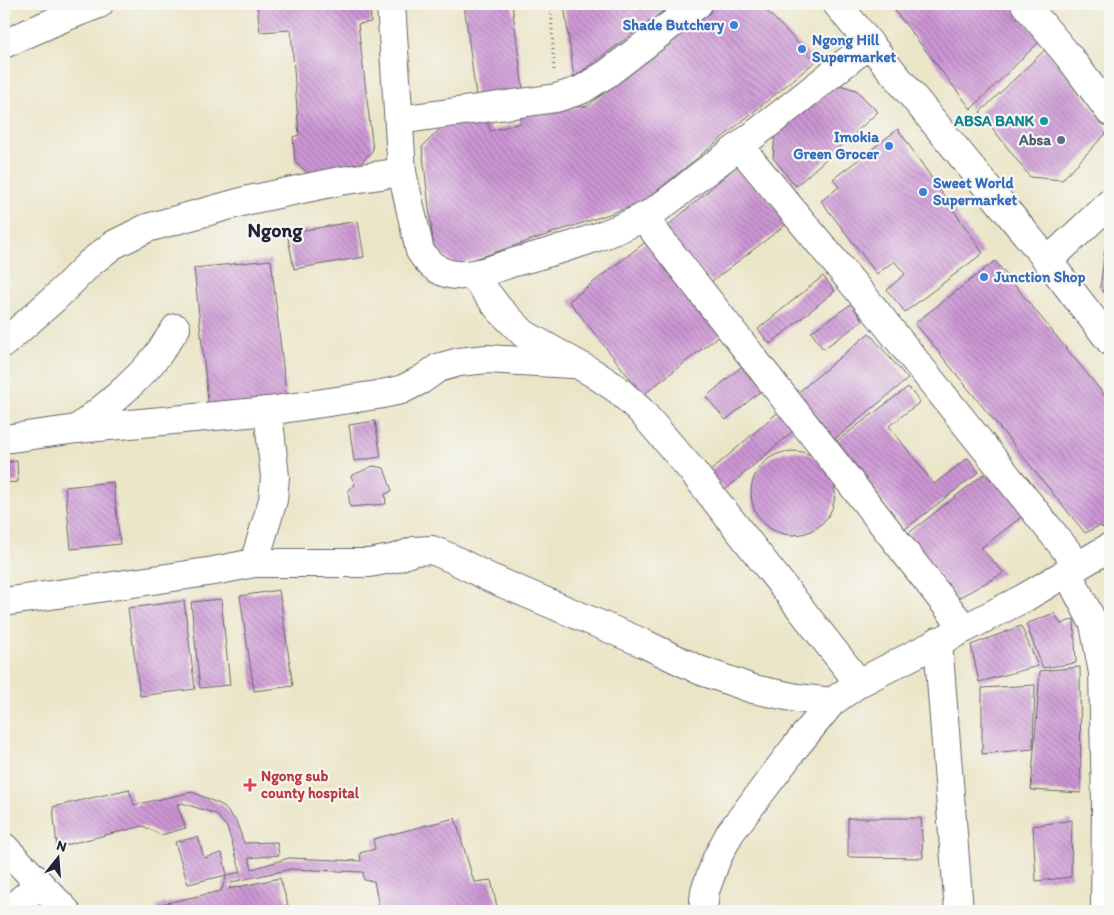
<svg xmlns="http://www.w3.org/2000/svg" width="1114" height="915" font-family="Itim,sans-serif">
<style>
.building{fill:url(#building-back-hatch)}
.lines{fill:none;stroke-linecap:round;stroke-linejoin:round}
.minor-casing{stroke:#68666c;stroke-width:30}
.major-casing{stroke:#68666c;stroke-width:30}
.path{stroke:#68666c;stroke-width:3;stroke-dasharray:1 4;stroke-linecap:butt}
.minor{stroke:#fff;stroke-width:28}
.major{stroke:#fff;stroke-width:28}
.shop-dot{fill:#3f7fe0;stroke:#f6f6f2;stroke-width:2}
.culture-dot{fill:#0f9aa8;stroke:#f6f6f2;stroke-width:2}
.service-dot{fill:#5c6f8a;stroke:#f6f6f2;stroke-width:2}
.health-dot{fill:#e0444e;stroke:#f6f6f2;stroke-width:2}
.labels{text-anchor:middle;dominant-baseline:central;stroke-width:4.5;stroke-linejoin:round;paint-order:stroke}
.shop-label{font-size:15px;font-weight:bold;fill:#366cbe;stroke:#f6f6f2;text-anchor:start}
.culture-label{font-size:15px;font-weight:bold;fill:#0d838f;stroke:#f6f6f2;text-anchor:end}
.service-label{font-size:15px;font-weight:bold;fill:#4e5e75;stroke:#f6f6f2;text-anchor:end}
.health-label{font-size:15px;font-weight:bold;fill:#be3a42;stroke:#f6f6f2;text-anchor:start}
.district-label{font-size:20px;font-weight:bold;fill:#22223b;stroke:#f6f6f2}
</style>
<defs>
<pattern id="building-back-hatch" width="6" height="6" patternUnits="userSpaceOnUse" patternTransform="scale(1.25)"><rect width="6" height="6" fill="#cc95d4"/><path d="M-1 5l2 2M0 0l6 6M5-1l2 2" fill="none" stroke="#a579ad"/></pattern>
</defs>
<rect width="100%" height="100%" fill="#f6f6f2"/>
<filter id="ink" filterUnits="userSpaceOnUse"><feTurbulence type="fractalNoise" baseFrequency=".02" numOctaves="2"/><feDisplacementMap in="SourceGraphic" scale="10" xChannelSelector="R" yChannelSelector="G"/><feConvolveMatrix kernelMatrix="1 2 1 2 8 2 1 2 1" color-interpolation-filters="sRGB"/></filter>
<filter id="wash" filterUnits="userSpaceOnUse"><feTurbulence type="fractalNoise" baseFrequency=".0096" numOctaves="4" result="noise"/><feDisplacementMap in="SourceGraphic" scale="20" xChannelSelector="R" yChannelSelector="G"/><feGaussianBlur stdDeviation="1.12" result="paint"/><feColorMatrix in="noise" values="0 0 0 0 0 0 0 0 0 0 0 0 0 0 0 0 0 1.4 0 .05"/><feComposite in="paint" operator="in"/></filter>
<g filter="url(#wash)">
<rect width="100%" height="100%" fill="#ebe5c7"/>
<g id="blocks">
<g class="building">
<path d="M257,4H370L371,22L358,24L373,150L358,167L311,176L295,162L293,137L299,135L291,30L260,32Z"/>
<path d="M464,4H512L523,90L476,96Z"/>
<path d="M564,4H673L574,77Z"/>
<path d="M710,4H760L816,61L642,203L457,265L434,250L422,147L448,121L484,114L491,131L520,123L522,112L588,106Z"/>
<path d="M904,4H1010L1041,40L971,109L895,11Z"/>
<path d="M1047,48L1109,130L1062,180L1030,177L980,112Z"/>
<path d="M833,83L856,90L878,112L796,186L773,158L775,133Z"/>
<path d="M898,129L983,253L905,312L887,290L905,274L894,261L877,274L821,201L839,187L833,179Z"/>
<path d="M739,164L788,223L711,282L664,229Z"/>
<path d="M358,221L364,257L294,269L287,233Z"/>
<path d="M652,237L725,331L643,395L569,301Z"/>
<path d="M1110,246V299L1100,288L1105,250Z"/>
<path d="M271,260L287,402L209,410L194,268Z"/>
<path d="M995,261L1110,402V530L1099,526L1085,533L915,323Z"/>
<path d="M823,276L835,291L770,344L758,329Z"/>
<path d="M851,304L863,321L823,349L811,332Z"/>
<path d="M869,333L908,379L834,440L795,395Z"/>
<path d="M749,360L769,384L726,420L706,397Z"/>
<path d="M908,387L920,402L889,426L934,484L968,458L979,472L905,529L837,441Z"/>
<path d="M783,408L799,426L725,490L709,472Z"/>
<path d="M375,421L381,457L354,461L349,425Z"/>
<circle cx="793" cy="493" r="42"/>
<path d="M17,461L18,482L4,483V462Z"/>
<path d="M373,466L384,468L392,491L385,494L386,504L350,507L348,490L355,485L351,476Z"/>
<path d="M984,474L1028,512L981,548L1004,573L956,599L909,533Z"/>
<path d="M113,482L120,544L71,549L65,487Z"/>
<path d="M279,590L293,686L254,691L240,596Z"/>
<path d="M221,599L230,685L200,688L191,602Z"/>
<path d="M184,601L195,689L140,696L128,608Z"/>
<path d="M1054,613L1061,624L1074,619L1076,663L1043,668L1026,624Z"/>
<path d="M1021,626L1038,666L979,682L971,645Z"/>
<path d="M1080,667L1081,793L1031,790L1040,671Z"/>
<path d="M1035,685L1033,749L982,754V688Z"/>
<path d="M129,789L134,805L192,792L222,805L236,821L244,843L277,842L279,855L249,858L252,869L289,858L361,861L360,853L375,849L373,839L455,818L474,882L491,880L498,911H380L374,881L364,880L363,872L291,869L232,882L229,889L280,878L288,905L260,911H158L157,905L221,891L227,875L241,872L227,827L216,814L182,803L177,805L186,828L161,835L143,826L57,847L53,807Z"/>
<path d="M848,818H921L923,858L848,857Z"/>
<path d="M1072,820L1071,877L1036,881L1033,826Z"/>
<path d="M198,837L204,858L222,853L227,875L188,884L175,842Z"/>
</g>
</g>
</g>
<g filter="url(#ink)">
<use href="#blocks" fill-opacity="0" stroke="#68666c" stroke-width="1"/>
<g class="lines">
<defs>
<g id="minor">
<path d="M391,4L402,172L420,251C444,290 480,273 515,262C558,250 603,238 644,217C665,206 685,187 705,172C761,131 815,87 869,44"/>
<path d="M837,4L1048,261"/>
<path d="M1025,4L1070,58L1110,112"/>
<path d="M4,44L60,19L99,4"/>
<path d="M399,120L556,98L581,90L608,73L698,4"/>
<path d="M740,147L874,309L1078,565"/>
<path d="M643,217L964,628"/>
<path d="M473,275L499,309L524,334L593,373L617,389L640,410L690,468L859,683"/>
<path d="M4,343L54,299L90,263L113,245L147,228L249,200L340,181L402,172"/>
<path d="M77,429C105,407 133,385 156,357C163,348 169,338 176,328"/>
<path d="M4,439L77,429L268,411"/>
<path d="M254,563L273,500L275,477L268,411L377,395L401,390L421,380L438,368L459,362L487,359L571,364"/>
<path d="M1067,572L1094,624L1103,673L1106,802L1105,911"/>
<path d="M4,602L214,571L254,563H369L396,558L414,551L432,550L451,558L488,577L643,643L699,670L753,689L797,698L832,702"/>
<path d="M938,641L959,911"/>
<path d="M4,847L66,911"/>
<path d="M9,911L39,884"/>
<path d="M703,911L705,891L717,858L730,833L796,746L832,702L859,683L1024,598L1110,547"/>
</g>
<path id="major" d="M1110,203L1048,261L1110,341"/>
</defs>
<use href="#minor" class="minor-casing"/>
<use href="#major" class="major-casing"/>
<path class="path" d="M551,4L554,73"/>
<use href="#minor" class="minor"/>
<use href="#major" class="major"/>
</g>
</g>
<g class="shop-dot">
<circle cx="734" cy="25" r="5"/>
<circle cx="802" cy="49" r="5"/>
<circle cx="889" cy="146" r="5"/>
<circle cx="923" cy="192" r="5"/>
<circle cx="984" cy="277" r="5"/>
</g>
<circle class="culture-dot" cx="1044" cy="121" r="5"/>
<circle class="service-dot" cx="1061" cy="140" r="5"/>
<path class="health-dot" d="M247.5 777.5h5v5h5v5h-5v5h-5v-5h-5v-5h5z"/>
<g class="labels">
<g class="shop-label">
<text x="724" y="25" text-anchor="end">Shade Butchery</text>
<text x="812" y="40">Ngong Hill<tspan x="812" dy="17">Supermarket</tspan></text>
<text x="879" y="137" text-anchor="end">Imokia<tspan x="879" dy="17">Green Grocer</tspan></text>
<text x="933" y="183">Sweet World<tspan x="933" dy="17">Supermarket</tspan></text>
<text x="994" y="277">Junction Shop</text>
</g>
<g class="culture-label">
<text x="1034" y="121">ABSA BANK</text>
</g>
<g class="service-label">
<text x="1051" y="140">Absa</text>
</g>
<g class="health-label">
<text x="261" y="776">Ngong sub<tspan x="261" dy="17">county hospital</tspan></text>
</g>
<g class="district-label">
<text x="275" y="230">Ngong</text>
</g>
</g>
<rect width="1114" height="915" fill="none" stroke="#f6f6f2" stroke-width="20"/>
<g transform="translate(58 858) rotate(17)" stroke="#f6f6f2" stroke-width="4" paint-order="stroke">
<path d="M0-4L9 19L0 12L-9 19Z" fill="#22223b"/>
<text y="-8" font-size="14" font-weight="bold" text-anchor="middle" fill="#22223b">N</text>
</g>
</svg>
